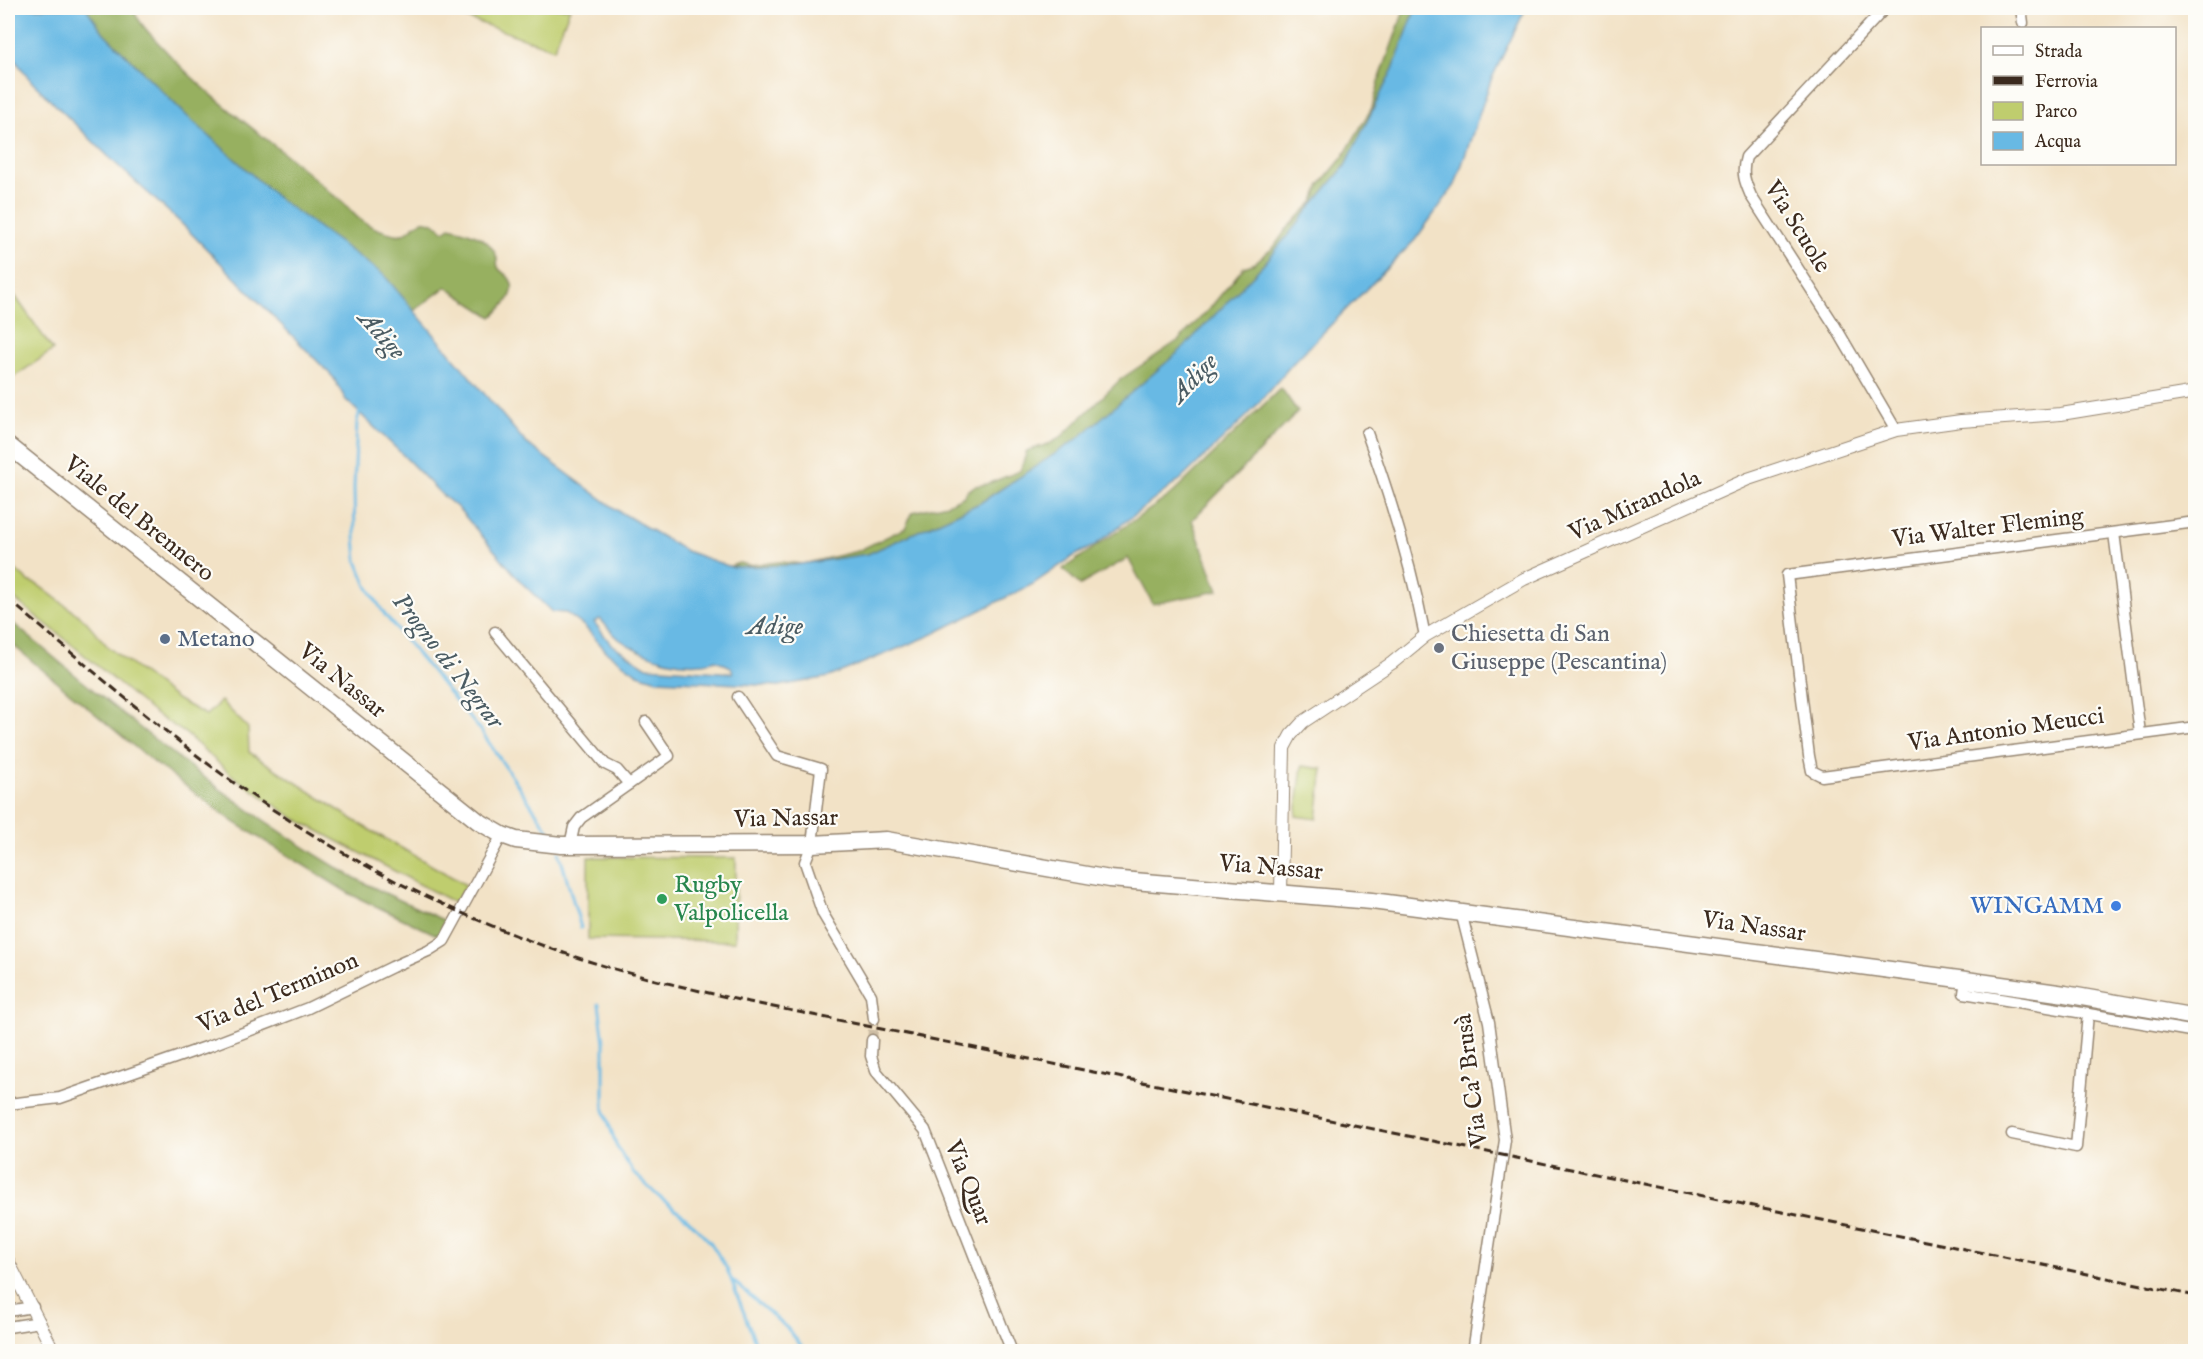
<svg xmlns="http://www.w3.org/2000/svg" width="2203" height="1359" font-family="'IM FELL English',serif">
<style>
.green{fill:#bfcd6e;stroke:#7d7c46;stroke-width:1.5}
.forest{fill:#97b061;stroke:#696d40;stroke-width:1.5}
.water{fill:#68b9e4;stroke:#527281;stroke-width:1.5;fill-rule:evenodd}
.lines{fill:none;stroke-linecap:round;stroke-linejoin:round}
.stream{stroke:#68b9e4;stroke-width:3}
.minor-tunnel{stroke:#cdbda4;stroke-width:10;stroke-dasharray:10 5;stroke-linecap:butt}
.minor-casing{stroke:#968672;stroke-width:13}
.tertiary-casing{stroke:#968672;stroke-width:14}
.primary-casing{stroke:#968672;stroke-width:19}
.minor{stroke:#fff;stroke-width:10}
.tertiary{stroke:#fff;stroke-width:12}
.primary{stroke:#fff;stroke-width:16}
.rail{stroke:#3b2a1e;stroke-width:3;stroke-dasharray:9 4.5;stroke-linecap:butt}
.service-dot{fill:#5c6f8a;stroke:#fdfcf7;stroke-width:2}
.worship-dot{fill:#6b7280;stroke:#fdfcf7;stroke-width:2}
.leisure-dot{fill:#2e9e5b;stroke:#fdfcf7;stroke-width:2}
.shop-dot{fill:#3f7fe0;stroke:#fdfcf7;stroke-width:2}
.labels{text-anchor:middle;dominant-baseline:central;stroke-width:4.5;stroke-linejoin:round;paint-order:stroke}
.street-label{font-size:24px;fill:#3b2a1e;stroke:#fdfcf7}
.worship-label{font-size:24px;fill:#5b616d;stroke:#fdfcf7;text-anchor:start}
.service-label{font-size:24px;fill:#4e5e75;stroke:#fdfcf7;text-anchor:start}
.leisure-label{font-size:24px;fill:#27864d;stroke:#fdfcf7;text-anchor:start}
.shop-label{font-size:24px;fill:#366cbe;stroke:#fdfcf7;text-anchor:end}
.water-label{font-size:26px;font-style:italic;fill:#4b5c63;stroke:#fdfcf7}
</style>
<rect width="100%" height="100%" fill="#fdfcf7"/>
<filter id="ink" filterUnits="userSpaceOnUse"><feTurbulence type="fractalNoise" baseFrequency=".0167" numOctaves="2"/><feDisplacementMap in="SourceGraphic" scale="12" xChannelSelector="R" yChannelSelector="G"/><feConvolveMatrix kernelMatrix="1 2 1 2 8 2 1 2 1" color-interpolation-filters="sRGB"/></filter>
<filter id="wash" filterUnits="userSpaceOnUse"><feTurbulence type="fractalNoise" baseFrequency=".008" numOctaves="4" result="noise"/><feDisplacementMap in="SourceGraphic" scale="24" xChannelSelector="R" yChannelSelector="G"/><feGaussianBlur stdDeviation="1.35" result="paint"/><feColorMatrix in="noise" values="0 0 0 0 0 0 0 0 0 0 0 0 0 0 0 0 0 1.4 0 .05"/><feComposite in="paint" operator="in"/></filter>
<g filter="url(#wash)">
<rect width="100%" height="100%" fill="#f2e2c6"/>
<g class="green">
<path d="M438,8H570L554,49Z"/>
<path d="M8,286L53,350L8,381Z"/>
<path d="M8,563L28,581L38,585L85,620L109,648L178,700L206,715L221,701L248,728L249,752L363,826L466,885L455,903L294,818L234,777L185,733L155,714L65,639L8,594Z"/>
<path d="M1302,766L1323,769L1317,819L1296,816Z"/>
<path d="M588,857L736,858L735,941L588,939Z"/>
</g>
<g class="forest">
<path d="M84,8H132C140,25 153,37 166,51C215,105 279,145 333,195C343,200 346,206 354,214C364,225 381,231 395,234C415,239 415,204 444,231L450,227C468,232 487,235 496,255C498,260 496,265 499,269C501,272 506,274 509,278C520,293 502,308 492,317L446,287L412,312L337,250L126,66Z"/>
<path d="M1405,8H1419C1410,32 1395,53 1400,80L1288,258L1012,500L804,580L728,567L739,563L749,565L780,562L803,564L858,551L905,528L913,512L947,504L963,497L968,490L975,486L987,484L1020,471L1027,451L1051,443L1060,438L1121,379L1179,340L1210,308L1244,267L1253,264L1274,247L1286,230L1314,201L1320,185L1343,157L1372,108L1381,75Z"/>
<path d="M1281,388L1298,412L1192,520L1218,591L1153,604L1128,558L1080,585L1063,569L1172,494Z"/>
<path d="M8,619C114,708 220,797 339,869C372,889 410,904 445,921L439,936L350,894L234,822L148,758L8,641Z"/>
</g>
<path class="water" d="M8,8H86L104,33L186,115L279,199L384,275L526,443L617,510L686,551L731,567L794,565L868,554L980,503L1076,440L1182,349L1264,264L1345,166L1393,69L1416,8H1526L1491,80L1455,185L1415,240L1293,363L1249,414L1181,479L1095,545L1074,556L1033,584L929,636L829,677L779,686L657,680L638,674L607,652L585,627L566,613L552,612L523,584L458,508L441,494L400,452L346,400L333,377L181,223L113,161L32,82L8,51ZM600,619C606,625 612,633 619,639C644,657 686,670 716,660L731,667L733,673L647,667L611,644L594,622Z"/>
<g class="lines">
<g class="stream">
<path d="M360,410L357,422L354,488L355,536L357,561L367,586L385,615L481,731L553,837"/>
<path d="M559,852L581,928"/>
<path d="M599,1004L604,1042V1110L617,1147L634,1173L658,1196L688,1219L711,1243L727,1269L759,1352"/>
<path d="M732,1280L788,1329L806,1352"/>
</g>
</g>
</g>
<g filter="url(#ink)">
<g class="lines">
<path class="minor-tunnel" d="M872,1040L874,1019"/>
<defs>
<g id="minor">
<path d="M1885,8L1746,157C1741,173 1745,182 1751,196L1835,326L1896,430"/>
<path d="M2021,8L2023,23"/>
<path d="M1367,433C1392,502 1411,564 1425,636"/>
<path d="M2196,522L1787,575L1809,756L1812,771L1822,776L2196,727"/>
<path d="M2114,533L2140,733"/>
<path d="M495,632L605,764L617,770L629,784"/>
<path d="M738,697L777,756L821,769L812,844L805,862L823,914L871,995L874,1019"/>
<path d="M570,845L574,827L581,818L669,756L646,722"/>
<path d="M1461,912L1489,1022L1505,1140L1473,1352"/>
<path d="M1966,980L1964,993L2196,1032"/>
<path d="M872,1040L871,1056L876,1071L925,1130L1012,1352"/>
<path d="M8,1104L60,1098L209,1046L308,1008L392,967L428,951L444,941L502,835"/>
<path d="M2012,1134L2076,1147L2088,1014"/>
<path d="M8,1311L33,1307"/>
<path d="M8,1327L40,1322"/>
</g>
<g id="tertiary">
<path d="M1281,892L1284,748L1291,735L1303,722L1392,663L1425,636L1524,579L1748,479L1896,430L1961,421L2061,414L2196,392"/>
<path d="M8,1261L54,1352"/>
</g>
<path id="primary" d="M8,445L478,821L502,835L516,840L561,845L812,844L886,840L1110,879L1372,901L1966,980L2065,994L2196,1017"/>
</defs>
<use href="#minor" class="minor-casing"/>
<use href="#tertiary" class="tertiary-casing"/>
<use href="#primary" class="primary-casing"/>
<use href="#minor" class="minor"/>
<use href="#tertiary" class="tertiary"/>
<use href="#primary" class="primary"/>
<path class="rail" d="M8,599C83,662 157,728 237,785C350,865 479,929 611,968C653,980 696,990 739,1000L2196,1296"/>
</g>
</g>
<circle class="service-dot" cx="165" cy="639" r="6"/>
<circle class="worship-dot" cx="1439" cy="648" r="6"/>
<circle class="leisure-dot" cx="662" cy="899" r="6"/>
<circle class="shop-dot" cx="2116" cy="906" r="6"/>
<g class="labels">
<g class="street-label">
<text transform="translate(1797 227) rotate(58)">Via Scuole</text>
<text transform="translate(1635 506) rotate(-24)">Via Mirandola</text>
<text transform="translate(139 519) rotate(39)">Viale del Brennero</text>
<text transform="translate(1988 528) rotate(-7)">Via Walter Fleming</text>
<text transform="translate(342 681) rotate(39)">Via Nassar</text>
<text transform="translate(2006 730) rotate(-8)">Via Antonio Meucci</text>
<text transform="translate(786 819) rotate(-1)">Via Nassar</text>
<text transform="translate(1271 868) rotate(5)">Via Nassar</text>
<text transform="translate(1754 927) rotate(8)">Via Nassar</text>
<text transform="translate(278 993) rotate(-23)">Via del Terminon</text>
<text transform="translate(1472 1080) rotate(-97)">Via Ca' Brusà</text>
<text transform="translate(968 1183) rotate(68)">Via Quar</text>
</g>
<g class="worship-label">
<text x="1451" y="634">Chiesetta di San<tspan x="1451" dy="28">Giuseppe (Pescantina)</tspan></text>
</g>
<g class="service-label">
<text x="177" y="639">Metano</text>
</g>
<g class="leisure-label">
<text x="674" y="885">Rugby<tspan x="674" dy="28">Valpolicella</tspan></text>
</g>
<g class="shop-label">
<text x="2104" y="906">WINGAMM</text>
</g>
<g class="water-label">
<text transform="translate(382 335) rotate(48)">Adige</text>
<text transform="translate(1194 378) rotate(-47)">Adige</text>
<text x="775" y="626">Adige</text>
<text transform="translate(448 661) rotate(52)">Progno di Negrar</text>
</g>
</g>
<rect width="2203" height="1359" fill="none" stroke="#fdfcf7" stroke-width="30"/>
<rect x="1981" y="27" width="195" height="138" fill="#fdfcf7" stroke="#afa8a0" stroke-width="1.5"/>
<rect x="1993" y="46" width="30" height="9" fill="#ffffff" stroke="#afa8a0" stroke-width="1.5"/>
<text x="2035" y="57" font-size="18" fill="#3b2a1e">Strada</text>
<rect x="1993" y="76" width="30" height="9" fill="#3b2a1e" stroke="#afa8a0" stroke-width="1.5"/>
<text x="2035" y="87" font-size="18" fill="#3b2a1e">Ferrovia</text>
<rect x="1993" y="102" width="30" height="18" fill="#bfcd6e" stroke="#afa8a0" stroke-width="1.5"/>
<text x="2035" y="117" font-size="18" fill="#3b2a1e">Parco</text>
<rect x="1993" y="132" width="30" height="18" fill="#68b9e4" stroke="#afa8a0" stroke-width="1.5"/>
<text x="2035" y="147" font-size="18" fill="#3b2a1e">Acqua</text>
</svg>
